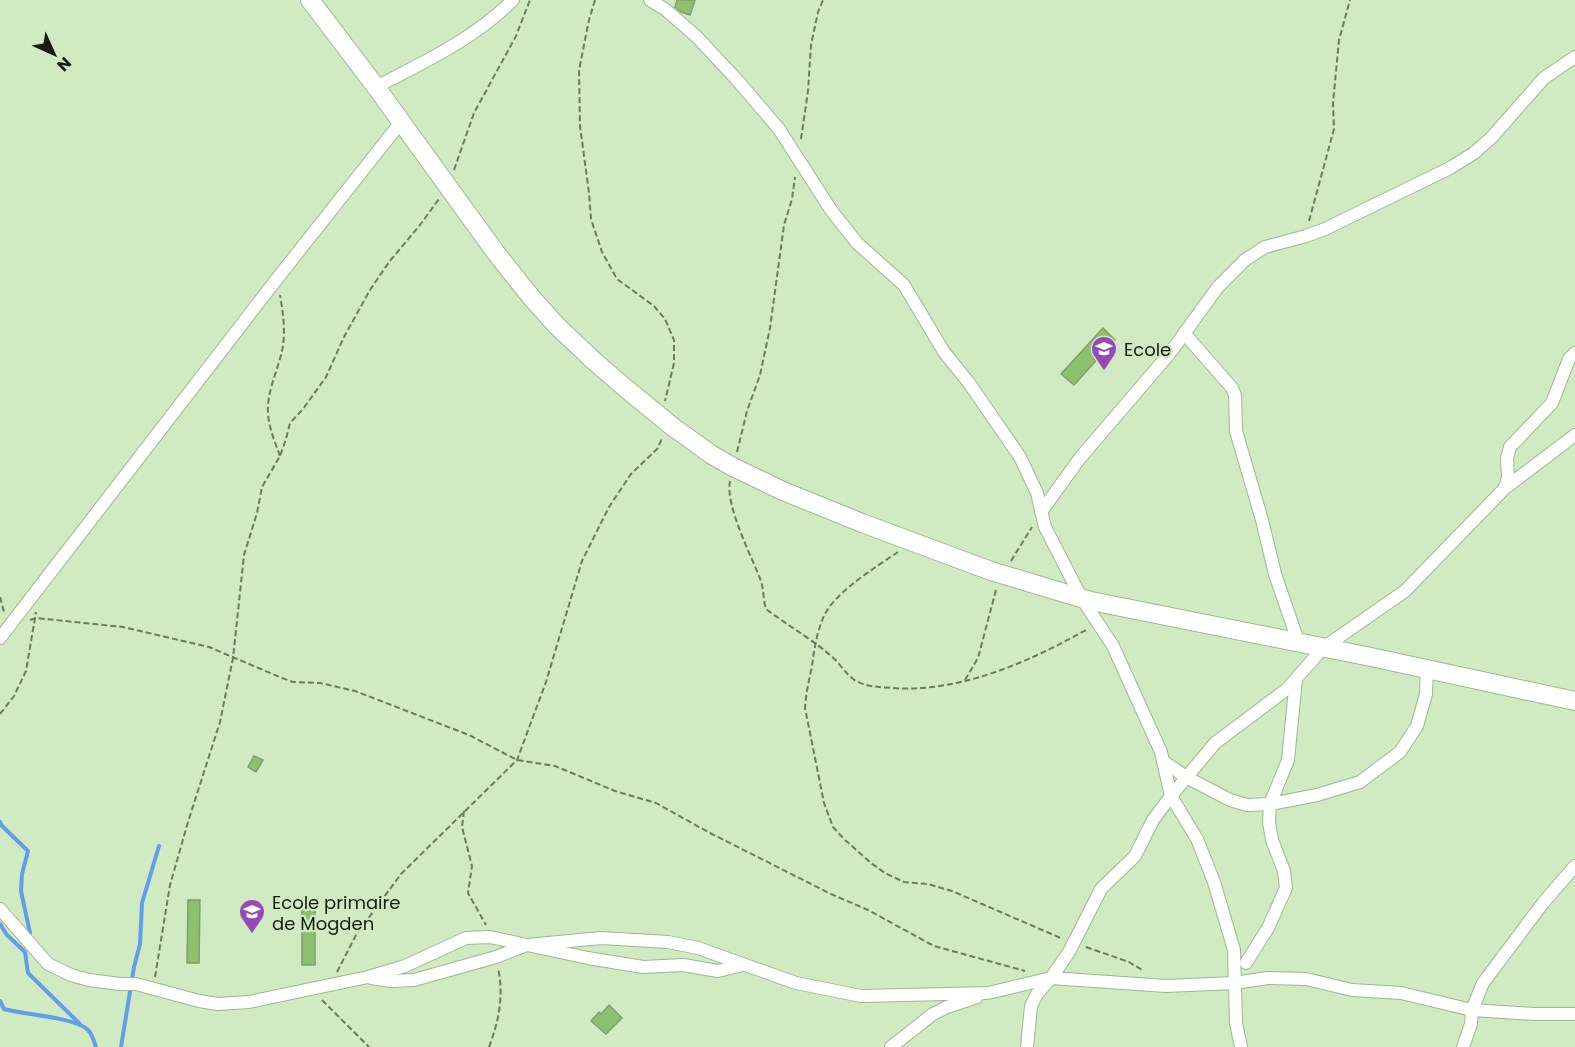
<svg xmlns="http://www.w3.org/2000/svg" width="1575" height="1047" font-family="Poppins,sans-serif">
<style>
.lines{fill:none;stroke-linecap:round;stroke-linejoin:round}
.stream{stroke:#639ee9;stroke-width:4}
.building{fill:#8cc26d;stroke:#839b76;stroke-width:1.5}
.street-casing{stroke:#9eb790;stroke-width:14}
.secondary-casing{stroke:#9eb790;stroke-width:20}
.path{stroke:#6a7b61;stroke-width:2;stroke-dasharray:6 3;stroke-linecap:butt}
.street{stroke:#fff;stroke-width:12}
.secondary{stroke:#fff;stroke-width:18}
.labels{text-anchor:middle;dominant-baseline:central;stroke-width:4.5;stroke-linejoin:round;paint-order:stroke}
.poi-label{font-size:18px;fill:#141d0f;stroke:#d0ebc2;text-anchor:start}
</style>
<rect width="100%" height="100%" fill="#d0ebc2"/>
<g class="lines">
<g class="stream">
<path d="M0,822L2,826L28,851L22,874L21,891L30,933L29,937"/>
<path d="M0,924L7,935L25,952L28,973L80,1024"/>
<path d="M0,1001L4,1009C25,1015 75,1017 88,1030C92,1034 94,1041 96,1047"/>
<path d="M121,1047L134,967L140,944L142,903L159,846"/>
</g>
</g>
<g class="building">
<path d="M677,0H695L690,15L681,12L675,7Z"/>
<path d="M1103,328L1115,340L1074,385L1061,374Z"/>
<path d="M254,756L263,760L256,772L248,767Z"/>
<path d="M188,900H200L199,963H187Z"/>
<rect x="302" y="908" width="13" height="57"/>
<path d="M609,1005L622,1018L606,1034L591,1021L599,1012L601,1014Z"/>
</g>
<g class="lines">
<defs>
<g id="street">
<path d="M650,0L666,10L697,37L738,81L779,129L831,210L857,243L904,285L944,352L969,383L1020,457L1037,493L1045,527L1082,599L1113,646L1161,752L1171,796L1197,839L1214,882L1234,950L1236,1023L1241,1047"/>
<path d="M376,87C424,62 474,39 513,0"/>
<path d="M1184,333L1232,388L1235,395L1236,431L1262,520L1275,574L1299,644"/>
<path d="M1505,488L1508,477L1507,458L1510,447L1552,403L1569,359L1575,353"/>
<path d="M1041,512L1080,458L1170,353L1218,287L1245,260L1265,247L1306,236L1325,229L1450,168L1474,153L1492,137L1544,78L1575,57"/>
<path d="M0,638L276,280L401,122"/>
<path d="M1163,761L1186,777L1230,800L1247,805L1270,804L1317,795L1360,782L1400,752L1417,726L1426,694L1427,669"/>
<path d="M0,909L48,964L71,975L89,980L120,984H136L199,1001L218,1004L249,1002L368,977L405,966L466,938L490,937L527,945L601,938L668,942L698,948L796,983L861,996L988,993L1051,978L1166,986L1234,983L1268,978L1306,979L1352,990L1401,993L1472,1010L1534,1014H1575"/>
<path d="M1246,963L1268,928L1286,888L1284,871L1272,840L1269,822L1270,804L1288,760L1296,679"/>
<path d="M371,978L391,981L414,980L496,957L527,945L588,958L643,967L683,965L718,971L743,965"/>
<path d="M891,1047L933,1014L947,1007L977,997"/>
<path d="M1027,1047L1031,1006L1037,994L1051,978L1069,952L1101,889L1135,856L1153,820L1171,796L1215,743L1287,689L1323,648L1405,591L1505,488L1575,435"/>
<path d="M1463,1047L1471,1024L1472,1010L1483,983L1543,903L1575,866"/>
</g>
<path id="secondary" d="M310,0L376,87L496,253L531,297L557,326L594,361L629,391L673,427L712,455L733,467L783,491L862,523L991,571L1091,601L1371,657L1575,701"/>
</defs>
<use href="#street" class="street-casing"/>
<use href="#secondary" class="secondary-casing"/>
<g class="path">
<path d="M595,0L589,20L579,70L580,126L589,193L591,219L602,252L617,279L654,306L665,319L674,340V363L665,401"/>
<path d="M801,139L808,91L811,45L818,12L823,0"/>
<path d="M454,170L474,113L516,36L530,0"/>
<path d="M1309,221L1334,129L1333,103L1339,40L1350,0"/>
<path d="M737,452L747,411L760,375L770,328L784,225L792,199L795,177"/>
<path d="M280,456C274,440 267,423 268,406C269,387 278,369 282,351C286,333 283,312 280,295"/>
<path d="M730,481C725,506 752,557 761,581C764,590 763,600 766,609C787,625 810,638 830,655C839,662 846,675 856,681C868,687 879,687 892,688C958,693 1027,663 1084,631L1089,630"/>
<path d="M898,552C876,567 835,592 824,616C817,631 814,650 812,666C809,680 806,693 805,708L824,803L833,827L845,840L871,863L885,873L904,882L928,884L952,891L1063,939"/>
<path d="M1011,561L1032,527"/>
<path d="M0,597L4,612"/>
<path d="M30,620L36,618L123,627L209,647L282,678L293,682L320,683L355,691L469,735L517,760L555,766L615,791L656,803L710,833L831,894L868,910L934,946L1025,971"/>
<path d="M965,680L978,658L996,590"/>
<path d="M0,714L14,696L26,671L36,612"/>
<path d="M464,811L462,827L472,866L468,893L486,925"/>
<path d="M1086,947L1129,962L1144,971"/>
<path d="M337,972L356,935L401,874L517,760L546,682L582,561L609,507L631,474L657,449L661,441V437"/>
<path d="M155,977L170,885L188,822L220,722L233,658L244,555L257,513L262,487L280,456L286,439L290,423L303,409L326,377L344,337L370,290L389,262L420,225L439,199"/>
<path d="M322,1000L369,1047"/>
<path d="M489,1047C499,1021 504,995 498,968"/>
</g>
<use href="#street" class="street"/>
<use href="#secondary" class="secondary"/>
</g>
<defs>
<symbol id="school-pin" viewBox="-11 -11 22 30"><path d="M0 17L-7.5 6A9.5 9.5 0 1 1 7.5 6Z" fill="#9849b9" stroke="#d0ebc2"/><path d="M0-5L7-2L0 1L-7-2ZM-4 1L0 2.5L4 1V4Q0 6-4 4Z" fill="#fff"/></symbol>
</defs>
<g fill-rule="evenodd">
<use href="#school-pin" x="1089" y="334" width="30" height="40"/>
<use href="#school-pin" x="237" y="897" width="30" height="40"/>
</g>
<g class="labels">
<g class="poi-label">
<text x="1124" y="349">Ecole</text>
<text x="272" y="902">Ecole primaire<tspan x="272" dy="21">de Mogden</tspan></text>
</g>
</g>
<g transform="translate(54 54) rotate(135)" stroke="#d0ebc2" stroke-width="4.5" paint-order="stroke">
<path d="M0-4.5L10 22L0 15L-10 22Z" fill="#141d0f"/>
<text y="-9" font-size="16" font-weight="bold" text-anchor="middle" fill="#141d0f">N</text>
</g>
</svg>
